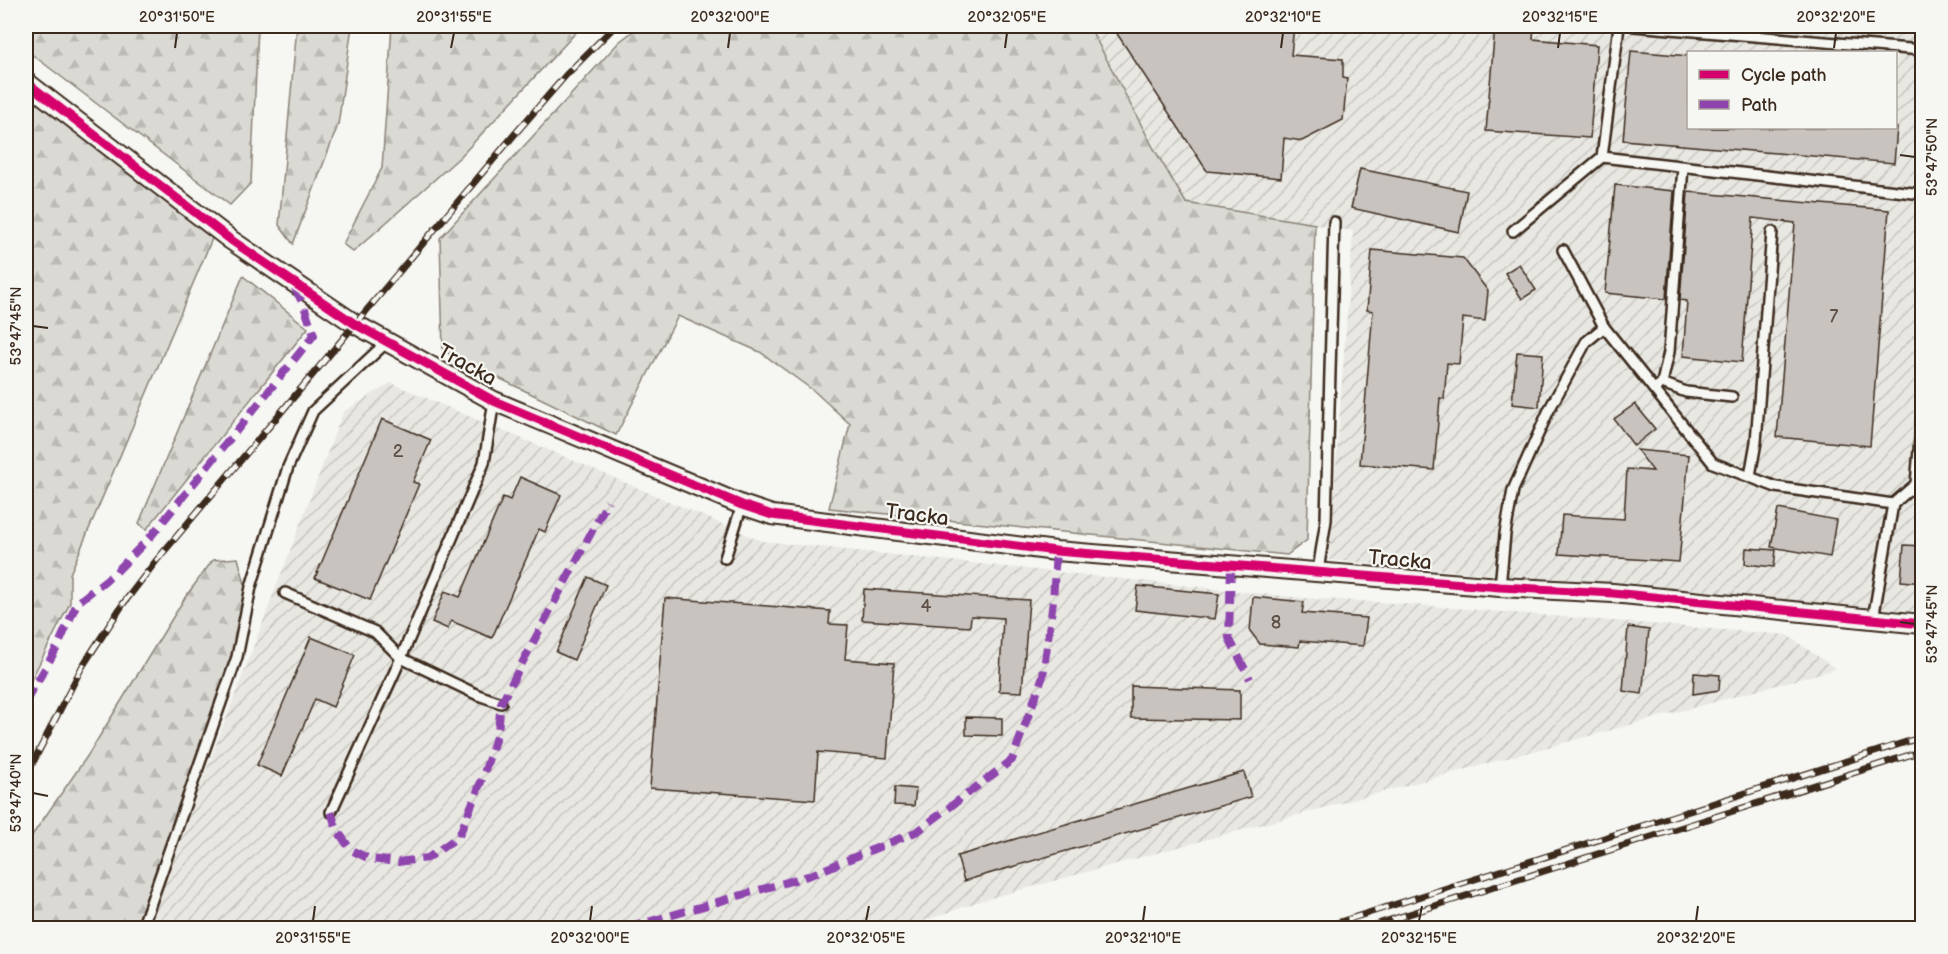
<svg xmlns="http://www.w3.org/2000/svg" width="1948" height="954" font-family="'Balsamiq Sans',sans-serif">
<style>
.industrial{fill:url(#industrial-furrows);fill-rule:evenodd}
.forest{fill:url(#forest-firs);stroke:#8a8278;stroke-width:1.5}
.building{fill:#c8c3be;stroke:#3b2a1e;stroke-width:1.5}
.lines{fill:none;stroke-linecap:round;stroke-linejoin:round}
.lane-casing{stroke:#3b2a1e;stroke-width:14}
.street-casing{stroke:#3b2a1e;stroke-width:22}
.lane{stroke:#f6f6f2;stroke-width:9}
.street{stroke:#f6f6f2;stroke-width:18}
.rail-casing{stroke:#3b2a1e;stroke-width:7}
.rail{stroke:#f6f6f2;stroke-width:4.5;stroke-dasharray:14;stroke-linecap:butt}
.quiet{stroke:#8e44ad;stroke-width:8;stroke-dasharray:15 8;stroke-linecap:butt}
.cycleway-casing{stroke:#f6f6f2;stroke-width:13}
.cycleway{stroke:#d6006c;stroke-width:9}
.ticks{fill:none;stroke:#3b2a1e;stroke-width:2}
.labels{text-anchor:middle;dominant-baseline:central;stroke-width:4.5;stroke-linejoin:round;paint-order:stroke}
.number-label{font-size:18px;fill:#5e5046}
.street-label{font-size:21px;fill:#3b2a1e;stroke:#f6f6f2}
.neatline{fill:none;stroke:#3b2a1e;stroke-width:2}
.ticks-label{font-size:15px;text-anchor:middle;fill:#3b2a1e}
</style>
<defs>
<pattern id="industrial-furrows" width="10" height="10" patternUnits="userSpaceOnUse" patternTransform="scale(1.5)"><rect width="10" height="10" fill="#e8e7e2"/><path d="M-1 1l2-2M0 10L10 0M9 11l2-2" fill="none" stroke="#c8c6c1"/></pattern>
<pattern id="forest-firs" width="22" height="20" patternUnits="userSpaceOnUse" patternTransform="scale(1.5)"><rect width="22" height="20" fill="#dad9d3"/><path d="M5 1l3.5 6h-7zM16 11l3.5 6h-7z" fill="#bcbab5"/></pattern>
</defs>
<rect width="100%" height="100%" fill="#f6f6f2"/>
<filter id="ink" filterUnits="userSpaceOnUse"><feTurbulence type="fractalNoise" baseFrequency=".0167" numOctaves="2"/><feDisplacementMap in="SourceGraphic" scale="12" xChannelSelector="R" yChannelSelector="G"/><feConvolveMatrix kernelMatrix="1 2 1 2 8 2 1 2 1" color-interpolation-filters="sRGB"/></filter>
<g filter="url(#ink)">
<g class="industrial">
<path d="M1089,26H1922V612L1329,560L1353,231L1186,203L1154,149ZM1688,52H1896V128H1688Z"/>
<path d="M391,383L762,541L1303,598L1392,603L1787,635L1836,669L983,900L904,928H146L343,412Z"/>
</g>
<g class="forest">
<path d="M26,26H258L251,183L230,205L26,50Z"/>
<path d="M297,26H352L338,125L293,244L279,225Z"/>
<path d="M392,26H582L461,156L353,252L343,244L382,168Z"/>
<path d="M640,26H1089L1154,149L1186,203L1315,224L1307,540L1287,555L829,508L850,424L814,391L760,352L678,316L616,435L443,351L440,238L619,42Z"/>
<path d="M26,84L214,234L70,574V603L26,690Z"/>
<path d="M243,276L308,328L146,530L139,523Z"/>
<path d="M238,558L246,588L231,660L137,928H26V844L88,755L186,596L213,560Z"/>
</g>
<g class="building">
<path d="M1112,26H1294L1291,55L1343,59V78L1347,79L1343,120L1302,141L1284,138L1281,178L1207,171Z"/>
<path d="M1495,26H1534L1533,39L1597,45L1590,138L1486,131Z"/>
<path d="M1631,51L1689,56V128H1897L1894,163L1623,140Z"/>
<path d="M1360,169L1467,191L1459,232L1351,208Z"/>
<path d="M1615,185L1674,191L1666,299L1605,293Z"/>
<path d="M1688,192L1889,210L1870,446L1777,437L1795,223L1753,218L1742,362L1683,356L1687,301L1680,300Z"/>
<path d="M1372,250L1463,258L1488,291L1485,321L1463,318L1459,364L1447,363L1444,399L1440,398L1434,470L1360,464L1373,311L1367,310Z"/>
<path d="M1519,264L1536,290L1522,299L1505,273Z"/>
<path d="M1517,352L1543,354L1539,407L1512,404Z"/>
<path d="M1635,404L1655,429L1634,446L1614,419Z"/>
<path d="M382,419L431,440L413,482L419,484L370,600L315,578Z"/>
<path d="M1637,450L1689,455L1679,562L1559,554L1562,515L1624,519L1627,469L1653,471Z"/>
<path d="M520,477L561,495L545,532L539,529L492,638L451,621L448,629L432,622L445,591L460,597L503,497L510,500Z"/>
<path d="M1778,509L1836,520L1830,557L1771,547Z"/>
<path d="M1904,545L1923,546V583L1901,581Z"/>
<path d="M1746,548L1776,550L1774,567L1745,564Z"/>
<path d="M588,577L606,585L574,660L556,652Z"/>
<path d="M1138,586L1219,594L1215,619L1135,610Z"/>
<path d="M864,589L1029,600L1022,692L999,691L1003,618L971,616L970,627L862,620Z"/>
<path d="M1253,597L1304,602L1302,613L1367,618L1363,646L1300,641L1299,647L1260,644L1250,631Z"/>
<path d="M665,598L830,611L829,624L848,625L845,659L894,663L887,758L818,752L815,800L650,788Z"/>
<path d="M1628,627L1649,630L1642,694L1623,691Z"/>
<path d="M311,637L355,655L333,707L315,699L282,776L257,765Z"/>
<path d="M1694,673L1720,675L1719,690L1693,694Z"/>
<path d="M1131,686L1240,690V720L1131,718Z"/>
<path d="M966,717L1002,718V736L966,735Z"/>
<path d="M1244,772L1251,797L964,881L957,856Z"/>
<path d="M895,787L916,789L914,806L894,805Z"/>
</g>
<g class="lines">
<defs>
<g id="lane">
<path d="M1634,26L1922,50"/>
<path d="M1602,157L1922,194"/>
<path d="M1513,231L1602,157L1619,26"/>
<path d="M1563,250L1604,327L1713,463L1776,487L1893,504L1916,484L1922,416"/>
<path d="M1662,383L1686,392L1732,397"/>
<path d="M1654,389L1662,383L1669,352L1683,167"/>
<path d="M1750,476L1756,442L1772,232"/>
<path d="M725,558L742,505"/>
<path d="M1318,571L1326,520L1334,222"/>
<path d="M1500,587L1505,534L1513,490L1549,410L1586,342L1604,327"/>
<path d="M285,593L375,632L401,658L478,695L501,703"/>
<path d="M1873,619L1893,504"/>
<path d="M331,812L401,658L484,463L494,401"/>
<path d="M142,928L237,657L251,587L288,467L313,411L388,341"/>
</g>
<path id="street" d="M26,82L231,240L355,324L494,401L742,505L772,515L1056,551L1500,587L1613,593L1922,624"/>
</defs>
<use href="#lane" class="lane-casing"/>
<use href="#street" class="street-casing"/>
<use href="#lane" class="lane"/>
<use href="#street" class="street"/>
<defs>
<g id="rail">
<path d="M26,776L82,667L123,604L156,561L514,135L566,75L615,26"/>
<path d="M1321,928L1922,737"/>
<path d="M1365,928L1922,751"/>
</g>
</defs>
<use href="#rail" class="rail-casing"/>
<use href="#rail" class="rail"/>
<g class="quiet">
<path d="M1231,566L1229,638L1250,679"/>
<path d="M26,701L58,646L77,603L116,572L152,535L314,335L304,306L294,286"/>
<path d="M331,812L337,830L351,850L370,859L398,862L428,858L459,836L481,782L498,731L501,703L608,501"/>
<path d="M627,928L808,876L918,831L1012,760L1043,676L1053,601L1056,551"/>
</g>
<defs>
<path id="cycleway" d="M26,82L231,240L355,324L494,401L742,505L772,515L1056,551L1500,587L1613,593L1922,624"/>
</defs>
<use href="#cycleway" class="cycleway-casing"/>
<use href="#cycleway" class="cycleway"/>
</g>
</g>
<path class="ticks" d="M175,48L177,33M451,48L454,33M728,48L730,33M1005,48L1007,33M1281,48L1283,33M1558,48L1560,33M1834,48L1836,33M1900,155L1915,157M33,326L48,328M1900,622L1915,624M33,793L48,796M313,921L315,906M590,921L592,906M866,921L869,906M1143,921L1145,906M1419,921L1422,906M1696,921L1698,906"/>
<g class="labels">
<g class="number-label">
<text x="1834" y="316">7</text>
<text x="398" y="451">2</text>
<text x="926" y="606">4</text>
<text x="1276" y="622">8</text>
</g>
<g class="street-label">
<text transform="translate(467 365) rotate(29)">Tracka</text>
<text transform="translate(917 515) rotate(7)">Tracka</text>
<text transform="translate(1400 560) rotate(5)">Tracka</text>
</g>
</g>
<rect width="1948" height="954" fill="none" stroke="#f6f6f2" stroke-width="66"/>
<rect x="1687" y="51" width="210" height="78" fill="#f6f6f2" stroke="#aba49d" stroke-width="1.5"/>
<rect x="1699" y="70" width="30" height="9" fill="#d6006c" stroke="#aba49d" stroke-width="1.5"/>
<text x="1741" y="81" font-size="18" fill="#3b2a1e">Cycle path</text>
<rect x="1699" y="100" width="30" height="9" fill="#8e44ad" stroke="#aba49d" stroke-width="1.5"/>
<text x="1741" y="111" font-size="18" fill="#3b2a1e">Path</text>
<rect x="33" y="33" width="1882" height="888" class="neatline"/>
<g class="ticks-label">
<text x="177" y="22">20°31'50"E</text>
<text x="454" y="22">20°31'55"E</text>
<text x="730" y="22">20°32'00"E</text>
<text x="1007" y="22">20°32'05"E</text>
<text x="1283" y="22">20°32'10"E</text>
<text x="1560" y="22">20°32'15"E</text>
<text x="1836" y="22">20°32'20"E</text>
<text transform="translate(1932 157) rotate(-90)" y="5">53°47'50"N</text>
<text transform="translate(16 326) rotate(-90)" y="5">53°47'45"N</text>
<text transform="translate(1932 624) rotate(-90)" y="5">53°47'45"N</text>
<text transform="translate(16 793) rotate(-90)" y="5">53°47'40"N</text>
<text x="313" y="943">20°31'55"E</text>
<text x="590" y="943">20°32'00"E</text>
<text x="866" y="943">20°32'05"E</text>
<text x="1143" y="943">20°32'10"E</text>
<text x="1419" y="943">20°32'15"E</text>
<text x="1696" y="943">20°32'20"E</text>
</g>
</svg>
